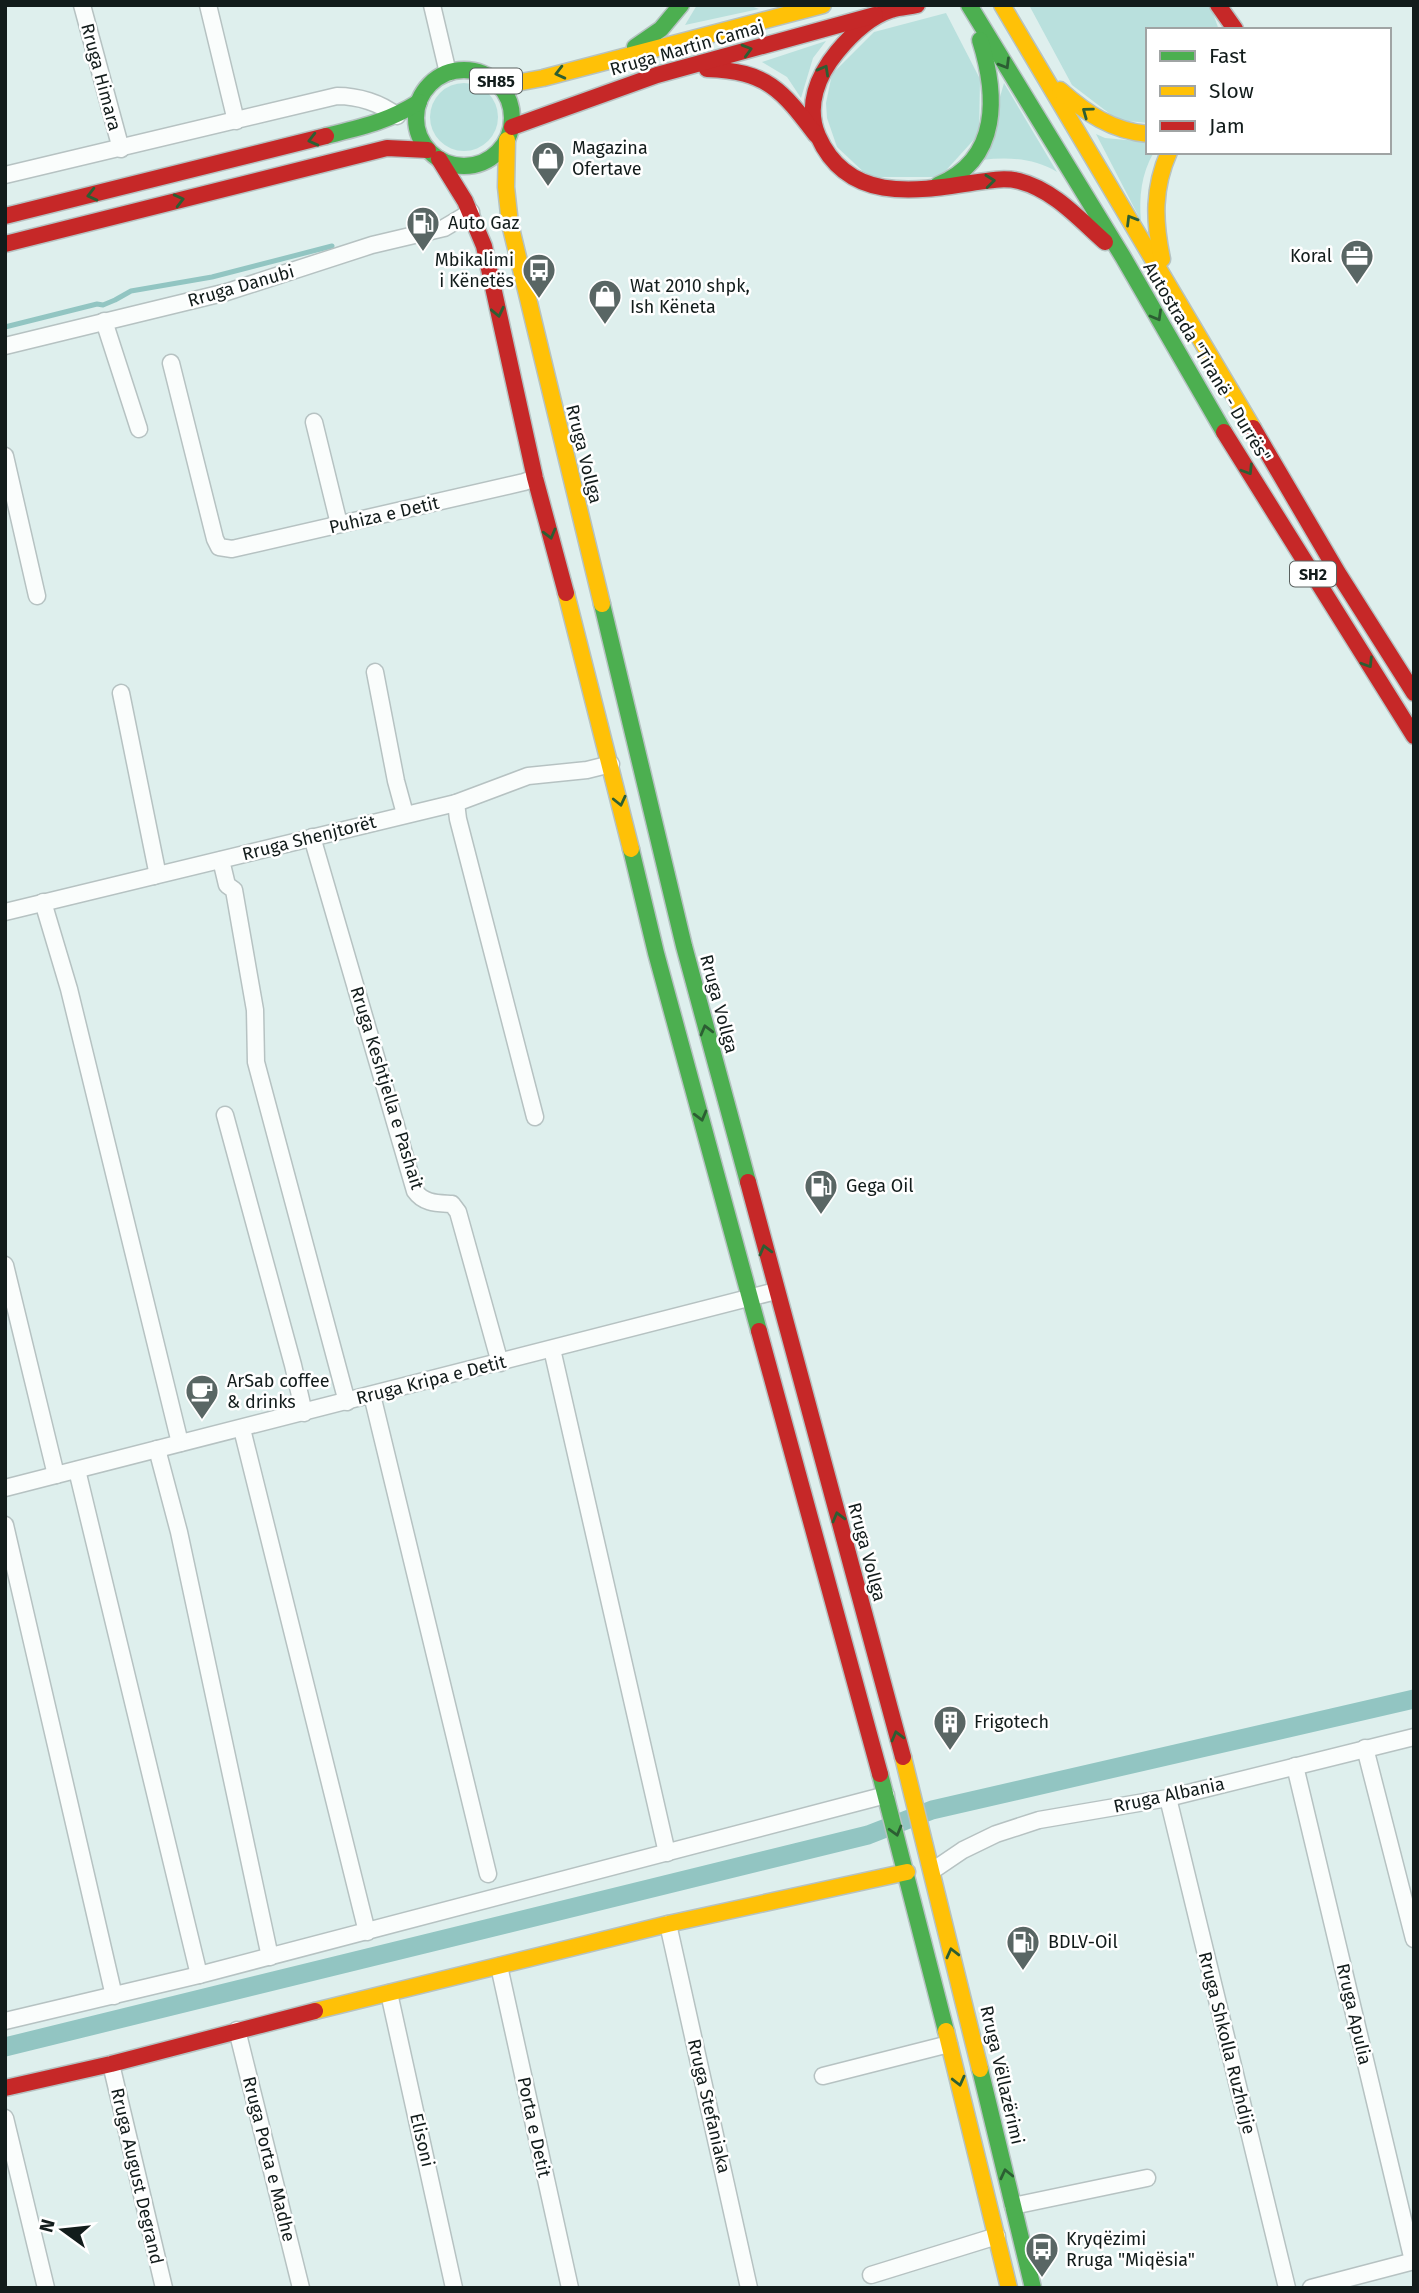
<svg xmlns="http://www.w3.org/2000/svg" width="1419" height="2293" font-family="'Fira Sans',sans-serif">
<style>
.green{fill:#b9e0dd}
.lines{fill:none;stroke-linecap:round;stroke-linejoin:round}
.stream{stroke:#92c5c2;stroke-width:5}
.canal{stroke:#92c5c2;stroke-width:19}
.street-casing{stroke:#b6c2c2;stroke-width:19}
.fast-casing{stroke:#b6c2c2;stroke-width:19}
.slow-casing{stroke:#b6c2c2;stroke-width:19}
.jam-casing{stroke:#b6c2c2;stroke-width:19}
.street{stroke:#fafdfc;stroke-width:16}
.fast{stroke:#4caf50;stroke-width:16}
.slow{stroke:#ffc107;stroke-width:16}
.jam{stroke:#c62828;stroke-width:16}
.oneway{stroke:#2c5e33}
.labels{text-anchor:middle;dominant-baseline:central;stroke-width:5;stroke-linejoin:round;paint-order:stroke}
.shield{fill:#fff;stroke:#59605f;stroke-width:2}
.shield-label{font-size:16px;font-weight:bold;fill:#121c1b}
.street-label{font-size:18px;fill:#121c1b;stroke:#fff}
.poi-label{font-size:18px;fill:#121c1b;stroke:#fff;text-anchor:start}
</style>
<rect width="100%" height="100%" fill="#deefed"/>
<g class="green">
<path d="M697,5H748L759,9L685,25Z"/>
<path d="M1029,5H1210L1219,30H1148V123L1118,120L1072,85Z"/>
<path d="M946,13L980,79L979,134L940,177H869L837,147L827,118L826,103L832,74L874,32Z"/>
<path d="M826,41L813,58L801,98L787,77L762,62Z"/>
<path d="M1004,83L1057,172C1034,158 1008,157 982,160Z"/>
<circle cx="464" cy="117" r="34"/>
<path d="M1096,134L1105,138L1148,142V152H1154C1141,174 1139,197 1141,221Z"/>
</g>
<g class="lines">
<path class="stream" d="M5,327L97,304L103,305L115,300L131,291L212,277L332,246"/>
<path class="canal" d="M5,2047L868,1835L932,1810L1414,1699"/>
<defs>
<g id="street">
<path d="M82,5L121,149"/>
<path d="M208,5L236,121"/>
<path d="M432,5L448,73"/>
<path d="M5,175L337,96C358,96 381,103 397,116"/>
<path d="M104,321L139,429"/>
<path d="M5,346L227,292L372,245L444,228L471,212"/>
<path d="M171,363L215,539L219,547L232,549L524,482L535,478"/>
<path d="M314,422L339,524"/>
<path d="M5,456L37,596"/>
<path d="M375,672L396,781L405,814"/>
<path d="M121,693L157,871L154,876"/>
<path d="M456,803L458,819L535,1117"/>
<path d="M312,837L415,1191C424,1204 438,1203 452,1204L458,1212L500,1363"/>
<path d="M221,860L227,885L234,890L255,1010L256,1062L347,1402"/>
<path d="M43,902L69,989L180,1443"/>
<path d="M5,912L456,803L528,776L587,770L611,764"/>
<path d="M225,1115L293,1365L304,1413"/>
<path d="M5,1265L56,1475"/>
<path d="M552,1349L667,1853"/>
<path d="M372,1395L488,1874"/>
<path d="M242,1429L367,1932"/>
<path d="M157,1449L179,1532L270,1957"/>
<path d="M77,1470L199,1975"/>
<path d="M5,1488L776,1291"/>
<path d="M5,1525L114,1996"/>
<path d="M1365,1748L1414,1939"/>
<path d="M1295,1766L1413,2261"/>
<path d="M1168,1798L1287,2288"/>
<path d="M932,1871L963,1850L996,1834L1039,1820L1168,1798L1414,1737"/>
<path d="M668,1924L749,2288"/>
<path d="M499,1966L570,2288"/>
<path d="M389,1993L454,2288"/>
<path d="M5,2021L199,1975L886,1795"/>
<path d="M237,2030L301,2288"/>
<path d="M111,2064L164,2288"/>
<path d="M823,2076L949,2044"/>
<path d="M5,2118L46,2288"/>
<path d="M1013,2206L1147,2178"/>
<path d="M871,2275L997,2236"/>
<path d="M1311,2288L1414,2261"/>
</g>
<g id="fast">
<path d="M969,5L1123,257L1224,432"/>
<path d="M635,47L661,29L681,5"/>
<circle cx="464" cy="118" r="48"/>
<path d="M326,136C362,127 387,122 419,102"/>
<path d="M938,185C1001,159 997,94 980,40"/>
<path d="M602,604L684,946L748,1182"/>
<path d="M631,849L656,953L759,1331"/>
<path d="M880,1774L946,2031"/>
<path d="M980,2069L1033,2288"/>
</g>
<g id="slow">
<path d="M1002,5L1253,428"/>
<path d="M500,86L543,78L823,5"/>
<path d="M1060,90C1086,113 1112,131 1148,134"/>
<path d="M507,140L506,187L510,224L602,604"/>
<path d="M1162,259C1154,221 1153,188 1169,152"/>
<path d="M566,593L631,849"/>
<path d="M903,1757L980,2069"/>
<path d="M315,2011L668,1924L907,1872"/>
<path d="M946,2031L1009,2288"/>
</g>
<g id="jam">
<path d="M917,5C908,7 899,7 891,10C869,17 851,35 837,52C818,75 805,106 818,136C847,202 913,192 971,183C987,181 1003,177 1019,181C1054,190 1079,219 1105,242"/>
<path d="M1218,5L1235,29"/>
<path d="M707,69C767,71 782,90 816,135"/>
<path d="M512,127L657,75L875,15"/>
<path d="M439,159L465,201L484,246L535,478L566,593"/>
<path d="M5,216L326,136"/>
<path d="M5,244L387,148L428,150"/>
<path d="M1253,428L1338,573L1414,693"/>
<path d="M1224,432L1414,736"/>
<path d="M748,1182L903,1757"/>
<path d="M759,1331L880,1774"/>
<path d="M5,2088L111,2064L315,2011"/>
</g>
</defs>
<use href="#street" class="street-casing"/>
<use href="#fast" class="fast-casing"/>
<use href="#slow" class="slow-casing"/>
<use href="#jam" class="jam-casing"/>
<use href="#street" class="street"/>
<use href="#fast" class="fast"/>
<use href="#slow" class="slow"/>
<use href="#jam" class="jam"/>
</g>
<defs><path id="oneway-chevron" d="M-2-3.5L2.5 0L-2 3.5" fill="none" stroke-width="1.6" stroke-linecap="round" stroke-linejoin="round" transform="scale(1.75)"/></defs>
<g class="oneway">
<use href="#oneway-chevron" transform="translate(747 50) rotate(-16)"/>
<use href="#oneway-chevron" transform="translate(1005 64) rotate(59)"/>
<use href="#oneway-chevron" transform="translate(824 70) rotate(-61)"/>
<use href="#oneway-chevron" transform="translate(560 73) rotate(166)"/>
<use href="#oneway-chevron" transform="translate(1087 112) rotate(-144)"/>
<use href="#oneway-chevron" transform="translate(313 140) rotate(166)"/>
<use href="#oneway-chevron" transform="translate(990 181) rotate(-6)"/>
<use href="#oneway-chevron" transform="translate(92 195) rotate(166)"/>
<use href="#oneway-chevron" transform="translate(179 200) rotate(-14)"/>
<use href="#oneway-chevron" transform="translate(1131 220) rotate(-121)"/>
<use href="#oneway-chevron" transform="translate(498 312) rotate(78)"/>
<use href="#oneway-chevron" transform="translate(1157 316) rotate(60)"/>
<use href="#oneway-chevron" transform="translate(1248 470) rotate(58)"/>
<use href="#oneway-chevron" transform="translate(550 534) rotate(75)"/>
<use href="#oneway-chevron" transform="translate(1368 663) rotate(58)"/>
<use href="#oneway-chevron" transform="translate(620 801) rotate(77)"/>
<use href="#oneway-chevron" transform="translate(706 1030) rotate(-105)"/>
<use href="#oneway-chevron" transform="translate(701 1116) rotate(75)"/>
<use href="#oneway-chevron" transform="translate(765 1250) rotate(-105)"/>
<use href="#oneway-chevron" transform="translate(838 1517) rotate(-105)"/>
<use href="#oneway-chevron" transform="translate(897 1736) rotate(-105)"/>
<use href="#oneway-chevron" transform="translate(896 1831) rotate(74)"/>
<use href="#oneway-chevron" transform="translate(952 1953) rotate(-104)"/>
<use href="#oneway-chevron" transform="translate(959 2081) rotate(76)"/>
<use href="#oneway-chevron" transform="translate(1006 2174) rotate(-103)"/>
</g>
<defs>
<symbol id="shop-pin" viewBox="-11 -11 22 30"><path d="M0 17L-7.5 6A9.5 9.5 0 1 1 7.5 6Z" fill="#596664" stroke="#fff"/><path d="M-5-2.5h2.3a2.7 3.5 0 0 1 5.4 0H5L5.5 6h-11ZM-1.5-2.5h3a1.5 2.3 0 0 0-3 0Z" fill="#fff"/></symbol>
<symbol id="fuel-pin" viewBox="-11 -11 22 30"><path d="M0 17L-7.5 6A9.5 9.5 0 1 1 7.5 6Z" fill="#596664" stroke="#fff"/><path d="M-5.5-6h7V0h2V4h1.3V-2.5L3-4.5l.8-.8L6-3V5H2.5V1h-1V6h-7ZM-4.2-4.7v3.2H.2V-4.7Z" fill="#fff"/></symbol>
<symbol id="office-pin" viewBox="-11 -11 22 30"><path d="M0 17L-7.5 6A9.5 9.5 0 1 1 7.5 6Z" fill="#596664" stroke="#fff"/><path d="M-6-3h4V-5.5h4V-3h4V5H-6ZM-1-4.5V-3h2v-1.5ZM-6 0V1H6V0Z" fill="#fff"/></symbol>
<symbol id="bus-pin" viewBox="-11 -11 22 30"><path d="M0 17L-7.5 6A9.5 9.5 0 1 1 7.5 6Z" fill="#596664" stroke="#fff"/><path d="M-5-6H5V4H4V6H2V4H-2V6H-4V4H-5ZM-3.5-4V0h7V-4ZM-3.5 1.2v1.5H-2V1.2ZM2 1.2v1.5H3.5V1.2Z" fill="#fff"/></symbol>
<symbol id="cafe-pin" viewBox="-11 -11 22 30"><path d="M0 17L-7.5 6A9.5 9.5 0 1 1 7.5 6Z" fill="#596664" stroke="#fff"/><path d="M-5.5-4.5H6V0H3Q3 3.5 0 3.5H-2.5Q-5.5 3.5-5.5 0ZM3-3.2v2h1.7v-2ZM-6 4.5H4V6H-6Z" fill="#fff"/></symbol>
<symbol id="building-pin" viewBox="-11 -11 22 30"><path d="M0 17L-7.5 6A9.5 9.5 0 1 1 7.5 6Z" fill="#596664" stroke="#fff"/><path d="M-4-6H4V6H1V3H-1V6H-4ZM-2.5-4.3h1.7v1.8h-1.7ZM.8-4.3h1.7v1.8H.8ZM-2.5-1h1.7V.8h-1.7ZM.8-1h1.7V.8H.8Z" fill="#fff"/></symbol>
</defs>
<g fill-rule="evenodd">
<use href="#shop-pin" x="529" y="139" width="38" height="52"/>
<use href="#fuel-pin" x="404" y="204" width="38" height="52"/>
<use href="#office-pin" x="1338" y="237" width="38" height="52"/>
<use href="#bus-pin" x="520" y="251" width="38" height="52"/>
<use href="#shop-pin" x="586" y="277" width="38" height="52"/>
<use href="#fuel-pin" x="802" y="1167" width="38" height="52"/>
<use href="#cafe-pin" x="183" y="1372" width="38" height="52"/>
<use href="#building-pin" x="931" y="1703" width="38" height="52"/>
<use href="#fuel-pin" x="1004" y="1923" width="38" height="52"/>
<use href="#bus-pin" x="1023" y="2230" width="38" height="52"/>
</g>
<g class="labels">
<g class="shield">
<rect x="470" y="68.5" width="52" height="25" rx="5"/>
<rect x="1290" y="561.5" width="46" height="25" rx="5"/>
</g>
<g class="shield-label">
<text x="496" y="81">SH85</text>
<text x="1313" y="574">SH2</text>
</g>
<g class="street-label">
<text transform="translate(687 48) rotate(-16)">Rruga Martin Camaj</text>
<text transform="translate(101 77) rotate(75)">Rruga Himara</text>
<text transform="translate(241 286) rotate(-16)">Rruga Danubi</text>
<text transform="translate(1207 362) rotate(59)">Autostrada "Tiranë - Durrës"</text>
<text transform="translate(584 454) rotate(76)">Rruga Vollga</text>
<text transform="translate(384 515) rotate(-13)">Puhiza e Detit</text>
<text transform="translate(309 838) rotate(-14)">Rruga Shenjtorët</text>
<text transform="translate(719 1004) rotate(75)">Rruga Vollga</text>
<text transform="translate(387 1088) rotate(73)">Rruga Keshtjella e Pashait</text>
<text transform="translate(431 1380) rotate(-14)">Rruga Kripa e Detit</text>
<text transform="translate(867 1552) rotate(75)">Rruga Vollga</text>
<text transform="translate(1169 1795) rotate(-12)">Rruga Albania</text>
<text transform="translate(1354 2014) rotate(77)">Rruga Apulia</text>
<text transform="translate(1227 2043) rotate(76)">Rruga Shkolla Ruzhdije</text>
<text transform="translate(1002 2075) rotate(77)">Rruga Vëllazërimi</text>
<text transform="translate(709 2106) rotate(77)">Rruga Stefaniaka</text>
<text transform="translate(534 2127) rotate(78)">Porta e Detit</text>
<text transform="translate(422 2140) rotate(77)">Elisoni</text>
<text transform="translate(269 2159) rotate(76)">Rruga Porta e Madhe</text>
<text transform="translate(137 2176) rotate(77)">Rruga August Degrand</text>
</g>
<g class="poi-label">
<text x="572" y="148">Magazina<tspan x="572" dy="21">Ofertave</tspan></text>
<text x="448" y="223">Auto Gaz</text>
<text x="1332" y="256" text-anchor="end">Koral</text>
<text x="514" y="260" text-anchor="end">Mbikalimi<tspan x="514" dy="21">i Kënetës</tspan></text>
<text x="630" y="286">Wat 2010 shpk,<tspan x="630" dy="21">Ish Këneta</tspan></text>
<text x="846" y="1186">Gega Oil</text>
<text x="227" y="1381">ArSab coffee<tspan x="227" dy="21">&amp; drinks</tspan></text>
<text x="974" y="1722">Frigotech</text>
<text x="1048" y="1942">BDLV-Oil</text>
<text x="1066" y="2239">Kryqëzimi<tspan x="1066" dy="21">Rruga "Miqësia"</tspan></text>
</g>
</g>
<rect width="1419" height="2293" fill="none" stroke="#121c1b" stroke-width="14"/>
<rect x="1146" y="28" width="245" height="126" fill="#ffffff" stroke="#a0a4a4" stroke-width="2"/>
<rect x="1160" y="51" width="35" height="10" fill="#4caf50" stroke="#a0a4a4" stroke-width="2"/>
<text x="1209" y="63" font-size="21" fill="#121c1b">Fast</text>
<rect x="1160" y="86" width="35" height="10" fill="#ffc107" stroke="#a0a4a4" stroke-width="2"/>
<text x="1209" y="98" font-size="21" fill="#121c1b">Slow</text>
<rect x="1160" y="121" width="35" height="10" fill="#c62828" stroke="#a0a4a4" stroke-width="2"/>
<text x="1209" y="133" font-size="21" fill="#121c1b">Jam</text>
<g transform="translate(63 2230) rotate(285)" stroke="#ffffff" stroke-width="5" paint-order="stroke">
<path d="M0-5L12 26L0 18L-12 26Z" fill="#121c1b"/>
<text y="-10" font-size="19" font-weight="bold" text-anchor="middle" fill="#121c1b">N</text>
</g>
</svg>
